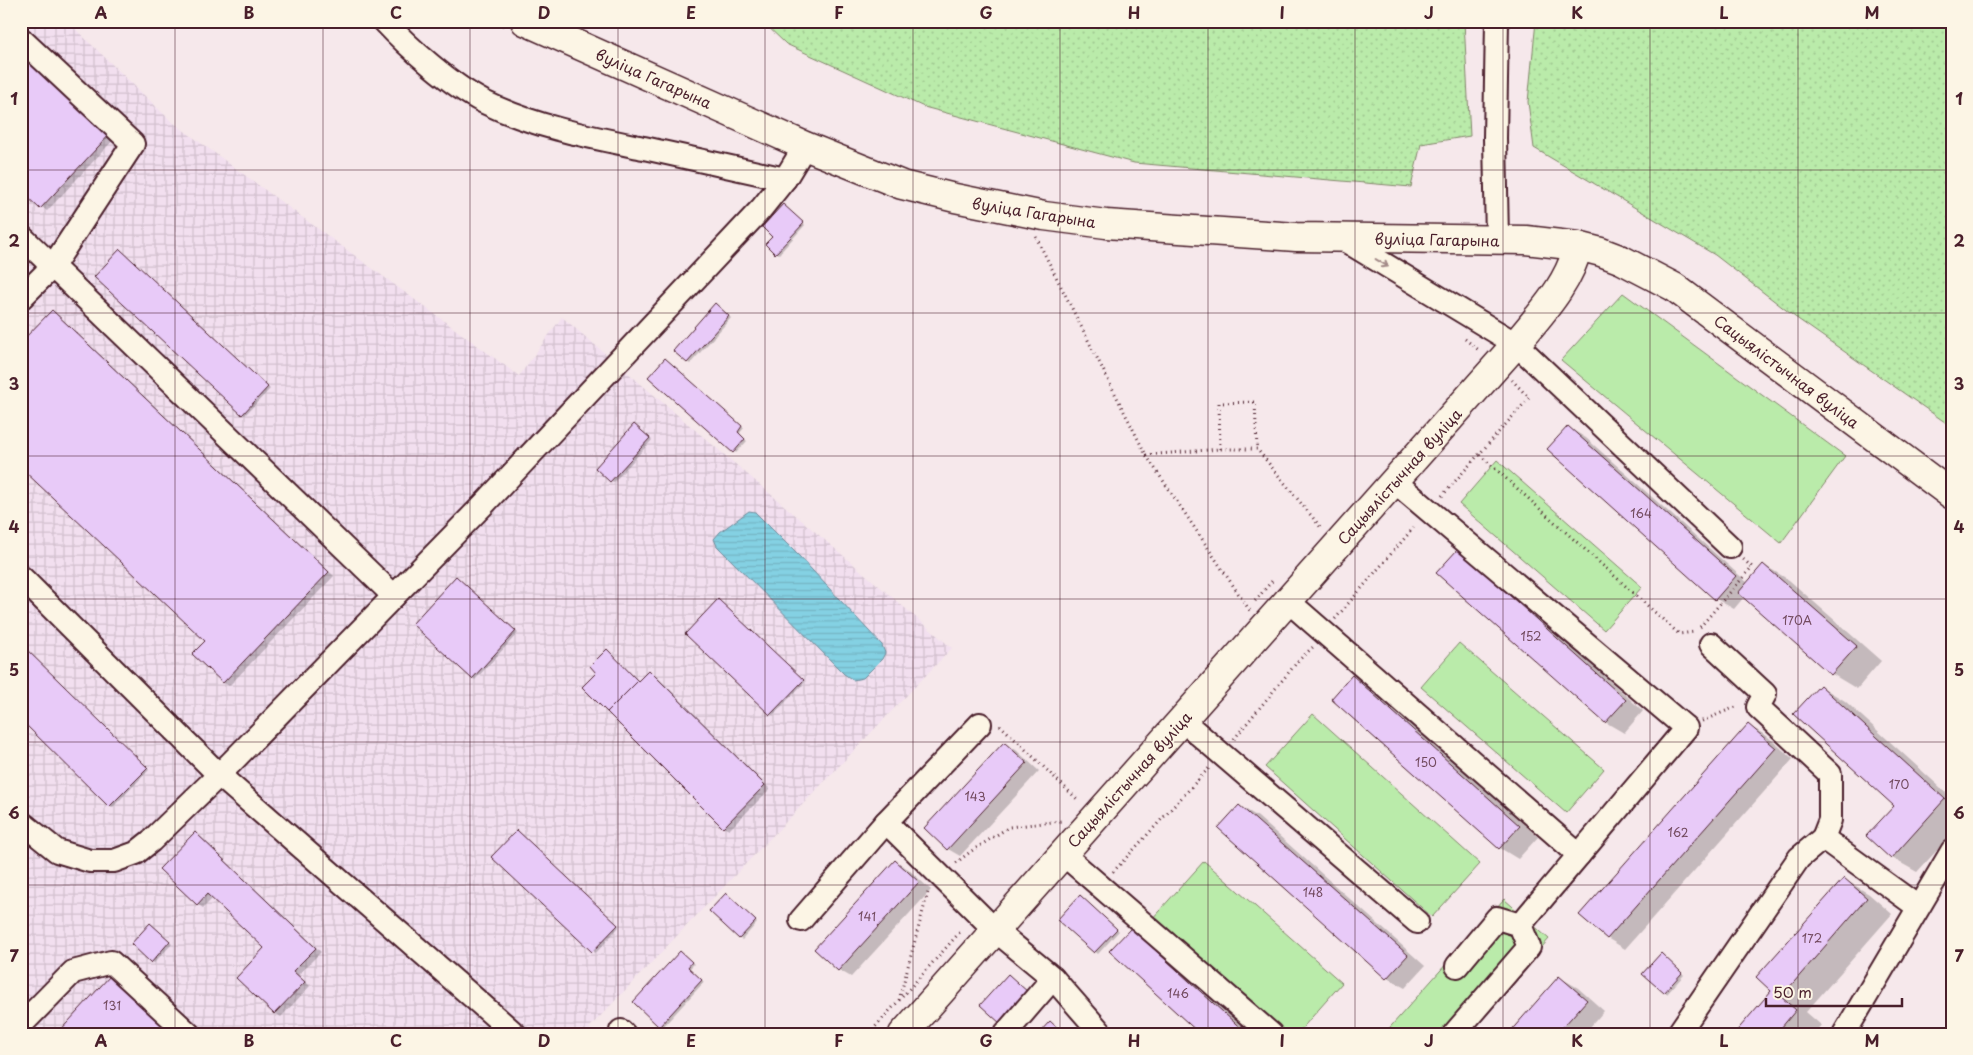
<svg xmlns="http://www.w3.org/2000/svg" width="1973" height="1055" font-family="'Playpen Sans',sans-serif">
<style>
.industrial{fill:url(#industrial-grid)}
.grass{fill:url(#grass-dots);stroke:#82856a}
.park{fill:#baebaa;stroke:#82856a}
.water{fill:url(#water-rules);stroke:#6d8a99}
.shadow{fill:#0003}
.building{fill:#e8caf8;stroke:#4a1f2b}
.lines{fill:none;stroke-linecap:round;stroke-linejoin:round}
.minor-casing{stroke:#4a1f2b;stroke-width:26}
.major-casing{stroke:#4a1f2b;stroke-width:31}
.path{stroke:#4a1f2b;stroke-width:3;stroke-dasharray:1 4;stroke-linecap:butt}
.minor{stroke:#fcf5e5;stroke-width:22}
.major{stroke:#fcf5e5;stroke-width:28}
.oneway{stroke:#a38a88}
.grid{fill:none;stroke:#4a1f2b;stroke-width:1;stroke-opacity:0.55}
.labels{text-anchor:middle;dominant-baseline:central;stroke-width:4;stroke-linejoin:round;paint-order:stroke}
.number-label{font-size:12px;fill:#724a5e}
.street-label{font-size:15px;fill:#4a1f2b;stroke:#fcf5e5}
.neatline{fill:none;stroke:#4a1f2b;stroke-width:2}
.grid-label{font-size:16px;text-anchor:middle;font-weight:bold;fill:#4a1f2b}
</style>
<defs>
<pattern id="industrial-grid" width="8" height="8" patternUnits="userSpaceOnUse" patternTransform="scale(1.25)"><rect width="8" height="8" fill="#f2dfef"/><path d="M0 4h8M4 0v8" fill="none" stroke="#d1bfcd"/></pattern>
<pattern id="grass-dots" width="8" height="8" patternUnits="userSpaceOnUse" patternTransform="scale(1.25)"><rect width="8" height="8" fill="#baebaa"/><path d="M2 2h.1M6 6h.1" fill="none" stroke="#a1c992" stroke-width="1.8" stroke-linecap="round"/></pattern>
<pattern id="water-rules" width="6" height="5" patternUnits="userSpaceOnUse" patternTransform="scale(1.25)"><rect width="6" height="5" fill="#84d1e3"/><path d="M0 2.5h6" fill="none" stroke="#74b3c3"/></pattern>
</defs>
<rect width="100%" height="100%" fill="#f6e8eb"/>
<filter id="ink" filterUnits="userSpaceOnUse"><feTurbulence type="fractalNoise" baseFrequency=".02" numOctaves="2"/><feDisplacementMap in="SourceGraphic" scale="10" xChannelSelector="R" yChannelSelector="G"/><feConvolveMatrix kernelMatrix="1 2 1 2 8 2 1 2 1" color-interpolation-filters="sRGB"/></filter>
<g filter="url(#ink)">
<path class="industrial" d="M21,21H67L171,121L519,376L562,317L952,648L589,1028L595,1034H21Z"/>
<g class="grass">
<path d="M762,21H1464L1470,136L1421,144L1411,187L1134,163L924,107L786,44Z"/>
<path d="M1536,21H1952V427L1795,317L1715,255L1534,148L1528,102Z"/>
</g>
<g class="park">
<path d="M1623,293L1845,456L1781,543L1561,360Z"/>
<path d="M1497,460L1642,587L1604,630L1459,504Z"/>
<path d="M1459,643L1604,769L1566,813L1421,687Z"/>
<path d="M1313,714L1480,864L1432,917L1265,767Z"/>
<path d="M1204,861L1342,983L1297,1034H1259L1142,930Z"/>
<path d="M1504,899L1549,939L1465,1034H1384Z"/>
</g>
<path class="water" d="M749,511L755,512L799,556L882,645L885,653L882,659L863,678L853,680L844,674L717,546L714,539L720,532Z"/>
<g class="shadow">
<path d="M21,48L117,136L47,211L21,190Z"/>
<path d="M786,207L805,225L779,254L776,252L774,237Z"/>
<path d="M122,252L270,389L245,415L243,414Z"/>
<path d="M718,306L731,318L690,364L687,362Z"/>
<path d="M52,311L58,315L334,576L229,686L223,682L206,641Z"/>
<path d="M666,359L744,428L739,434L747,441L736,453Z"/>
<path d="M637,427L652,440L614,482L611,481Z"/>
<path d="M1568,427L1586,438L1748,583L1764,565L1789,580L1881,661L1857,689L1832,674L1744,597L1734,609L1716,599Z"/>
<path d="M1476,561L1643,711L1624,733L1605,722L1438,573Z"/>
<path d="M459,579L518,633L475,680L413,624Z"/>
<path d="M721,602L805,682L773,715L771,714Z"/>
<path d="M21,644L149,770L113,807L110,806Z"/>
<path d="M609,652L639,682L649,671L655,675L770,789L729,830L723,827L584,687L598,673Z"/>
<path d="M1352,677L1371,687L1538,837L1518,859L1500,848L1333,699Z"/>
<path d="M1820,686L1845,701L1952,798V834L1917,872L1892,858L1896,806Z"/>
<path d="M1749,726L1767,736L1793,759L1625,949L1607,938Z"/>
<path d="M1004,743L1016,750L1039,771L960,856L948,849Z"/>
<path d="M1240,806L1258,817L1425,966L1405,988L1387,978L1220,828Z"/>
<path d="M519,833L619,927L596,953L493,857Z"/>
<path d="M195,834L201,837L321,952L298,975L310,986L281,1017L275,1013L238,978L266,948L213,898L203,908L197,904Z"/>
<path d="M895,861L908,869L931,890L851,977L839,970Z"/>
<path d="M1844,879L1869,894L1892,914L1806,1012L1821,1025L1814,1034H1735L1773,990Z"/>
<path d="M728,896L757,923L742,940L739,938Z"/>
<path d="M1082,898L1119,931L1098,954L1059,920Z"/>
<path d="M152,926L172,944L154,963L152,962Z"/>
<path d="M1131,930L1149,940L1252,1034H1201Z"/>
<path d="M682,954L694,964L689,969L704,982L663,1027L660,1026Z"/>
<path d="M1663,956L1684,975L1667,994L1665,992Z"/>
<path d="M1559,977L1578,988L1604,1011L1584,1034H1509Z"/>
</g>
<g class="building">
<path d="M21,49L112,132L40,209L21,191Z"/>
<path d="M783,204L804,223L775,254L765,244L772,237L762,227Z"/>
<path d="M120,249L268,387L242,415L94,277Z"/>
<path d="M715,303L729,316L687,363L673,351Z"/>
<path d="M52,310L329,572L223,683L192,654L205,641L21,468V342Z"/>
<path d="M665,358L742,426L738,432L745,439L733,453L648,377Z"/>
<path d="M634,424L650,438L610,482L595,468Z"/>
<path d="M1568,426L1736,576L1715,600L1547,449Z"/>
<path d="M1458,549L1626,700L1605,723L1436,573Z"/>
<path d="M1763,564L1857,646L1831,675L1738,593Z"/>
<path d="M456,576L516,631L472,679L412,624Z"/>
<path d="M718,599L804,680L770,715L685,634Z"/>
<path d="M21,644L148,768L109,807L21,720Z"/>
<path d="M607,649L638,681L607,712L582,687L596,673L590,666Z"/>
<path d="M649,670L765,785L723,828L607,712Z"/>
<path d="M1352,675L1520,826L1499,849L1331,699Z"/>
<path d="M1820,685L1945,799L1891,859L1866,836L1894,806L1793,714Z"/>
<path d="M1748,724L1776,748L1607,939L1579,915Z"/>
<path d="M1004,742L1027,763L947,850L924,828Z"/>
<path d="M1239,805L1408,955L1386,979L1218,828Z"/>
<path d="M517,830L618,925L592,952L491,857Z"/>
<path d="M195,832L316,948L293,971L305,982L274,1014L236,978L264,948L207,894L197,905L159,869Z"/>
<path d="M895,860L919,882L838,971L814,949Z"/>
<path d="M1844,878L1867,898L1781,997L1796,1010L1776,1034H1734L1771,991L1756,977Z"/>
<path d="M726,893L756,921L739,939L709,911Z"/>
<path d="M1080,895L1117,929L1094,953L1057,920Z"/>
<path d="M150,923L170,941L151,963L131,944Z"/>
<path d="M1131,928L1247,1034H1200L1109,951Z"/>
<path d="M680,951L692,962L688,967L702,980L659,1027L633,1002Z"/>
<path d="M1661,953L1682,973L1664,993L1642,974Z"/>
<path d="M1008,974L1029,993L1001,1024L980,1005Z"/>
<path d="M110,976L172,1034H57Z"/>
<path d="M1559,976L1587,1000L1557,1034H1508Z"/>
<path d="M1050,1021L1064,1034H1038Z"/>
</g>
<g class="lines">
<defs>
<g id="minor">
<path d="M384,21C409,48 451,85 484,102C535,127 590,137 644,148C691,158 738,169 785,179"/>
<path d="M1497,21L1495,138L1497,239"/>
<path d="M21,39L133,144L53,266L21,298"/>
<path d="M21,236L394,596"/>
<path d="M1341,238L1516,344L1730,547"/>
<path d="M1394,481L1686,728L1520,925L1529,947L1454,1034"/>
<path d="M21,577L219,775L515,1034"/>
<path d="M1288,601L1579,855"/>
<path d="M1711,644L1765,694L1758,707L1830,774V820L1823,838"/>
<path d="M1182,720L1417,922"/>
<path d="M980,724L886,822L995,930L1053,978L1005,1034"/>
<path d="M21,822L57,851L90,861H114L136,853L151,841L219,775L484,504L761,209L785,179L805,146"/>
<path d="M1063,854L1271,1034"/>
<path d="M801,920L886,822"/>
<path d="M1457,966L1497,918L1520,925"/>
<path d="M1053,978L1102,1034"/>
<path d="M21,1025L73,972L111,962L189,1034"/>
<path d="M621,1031L624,1034"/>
<path d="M1678,1034L1799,858L1823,838L1918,907"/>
<path d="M1844,1034L1952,851"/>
</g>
<g id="major">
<path d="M525,21L805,146L902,185L955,198L1044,216L1106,224L1296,237L1526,240L1578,246L1601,252L1622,260L1674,287L1952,495"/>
<path d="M903,1034L1516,344C1540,314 1569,285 1578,246"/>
</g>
</defs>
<use href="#minor" class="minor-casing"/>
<use href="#major" class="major-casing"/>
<g class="path">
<path d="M494,21L505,26"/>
<path d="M1036,237L1146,455L1250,611"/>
<path d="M1465,339L1480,351"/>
<path d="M1220,449L1219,403L1255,402L1257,449"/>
<path d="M1146,455L1220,449H1257L1322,529"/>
<path d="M1480,455L1679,634L1695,632"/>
<path d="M1442,496L1529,398L1512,380"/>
<path d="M1255,601L1272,581"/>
<path d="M1335,619L1416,525"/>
<path d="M1700,627L1752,567L1743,559"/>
<path d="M1702,721L1738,706"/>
<path d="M1000,725L1079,801"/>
<path d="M1234,739L1299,660L1313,647"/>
<path d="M956,863L970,852L1009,827L1061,821"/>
<path d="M1113,872L1209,768"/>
<path d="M899,1000L928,892"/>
<path d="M869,1034L960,932"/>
</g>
<use href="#minor" class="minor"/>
<use href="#major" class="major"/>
</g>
<defs><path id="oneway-shaft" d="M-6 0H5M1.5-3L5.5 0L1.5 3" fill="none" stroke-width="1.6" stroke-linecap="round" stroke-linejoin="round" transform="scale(1.25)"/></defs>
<use class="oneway" href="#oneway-shaft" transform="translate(1382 263) rotate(31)"/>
</g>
<path class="grid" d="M175,21V1034M323,21V1034M470,21V1034M618,21V1034M765,21V1034M913,21V1034M1060,21V1034M1208,21V1034M1355,21V1034M1503,21V1034M1650,21V1034M1798,21V1034M21,170H1952M21,313H1952M21,456H1952M21,599H1952M21,742H1952M21,885H1952"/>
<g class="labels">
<g class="number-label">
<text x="1641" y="513">164</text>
<text x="1797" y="620">170А</text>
<text x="1531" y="636">152</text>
<text x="1426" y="762">150</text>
<text x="1899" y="784">170</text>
<text x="975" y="796">143</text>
<text x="1678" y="832">162</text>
<text x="1313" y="892">148</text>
<text x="867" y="916">141</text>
<text x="1812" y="938">172</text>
<text x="1178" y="993">146</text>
<text x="112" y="1005">131</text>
</g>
<g class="street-label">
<text transform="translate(654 78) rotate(24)">вуліца Гагарына</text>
<text transform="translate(1034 212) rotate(9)">вуліца Гагарына</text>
<text transform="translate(1437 239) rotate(1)">вуліца Гагарына</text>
<text transform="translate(1787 371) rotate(37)">Сацыялістычная вуліца</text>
<text transform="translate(1399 476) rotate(-48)">Сацыялістычная вуліца</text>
<text transform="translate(1129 779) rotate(-48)">Сацыялістычная вуліца</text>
</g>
</g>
<rect width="1973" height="1055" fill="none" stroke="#fcf5e5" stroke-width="55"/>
<path d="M1766 998v8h136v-8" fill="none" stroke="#4a1f2b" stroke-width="2.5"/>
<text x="1773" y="998" font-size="15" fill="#4a1f2b" stroke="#fcf5e5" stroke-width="4" paint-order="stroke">50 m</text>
<rect x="28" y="28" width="1918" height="1000" class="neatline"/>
<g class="grid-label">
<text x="101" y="19">A</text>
<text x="249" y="19">B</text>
<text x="396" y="19">C</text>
<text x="544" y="19">D</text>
<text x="691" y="19">E</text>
<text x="839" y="19">F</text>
<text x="986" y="19">G</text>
<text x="1134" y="19">H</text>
<text x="1282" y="19">I</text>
<text x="1429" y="19">J</text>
<text x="1577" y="19">K</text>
<text x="1724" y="19">L</text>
<text x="1872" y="19">M</text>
<text x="14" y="105">1</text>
<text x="1959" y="105">1</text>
<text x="14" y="247">2</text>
<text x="1959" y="247">2</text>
<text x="14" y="390">3</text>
<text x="1959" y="390">3</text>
<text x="14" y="533">4</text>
<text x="1959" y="533">4</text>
<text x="14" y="676">5</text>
<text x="1959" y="676">5</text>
<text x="14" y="819">6</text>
<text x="1959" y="819">6</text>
<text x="14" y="962">7</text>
<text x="1959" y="962">7</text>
<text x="101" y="1047">A</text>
<text x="249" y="1047">B</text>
<text x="396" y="1047">C</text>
<text x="544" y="1047">D</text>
<text x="691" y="1047">E</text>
<text x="839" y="1047">F</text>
<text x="986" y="1047">G</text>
<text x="1134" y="1047">H</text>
<text x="1282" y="1047">I</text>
<text x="1429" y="1047">J</text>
<text x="1577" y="1047">K</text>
<text x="1724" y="1047">L</text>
<text x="1872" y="1047">M</text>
</g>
</svg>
